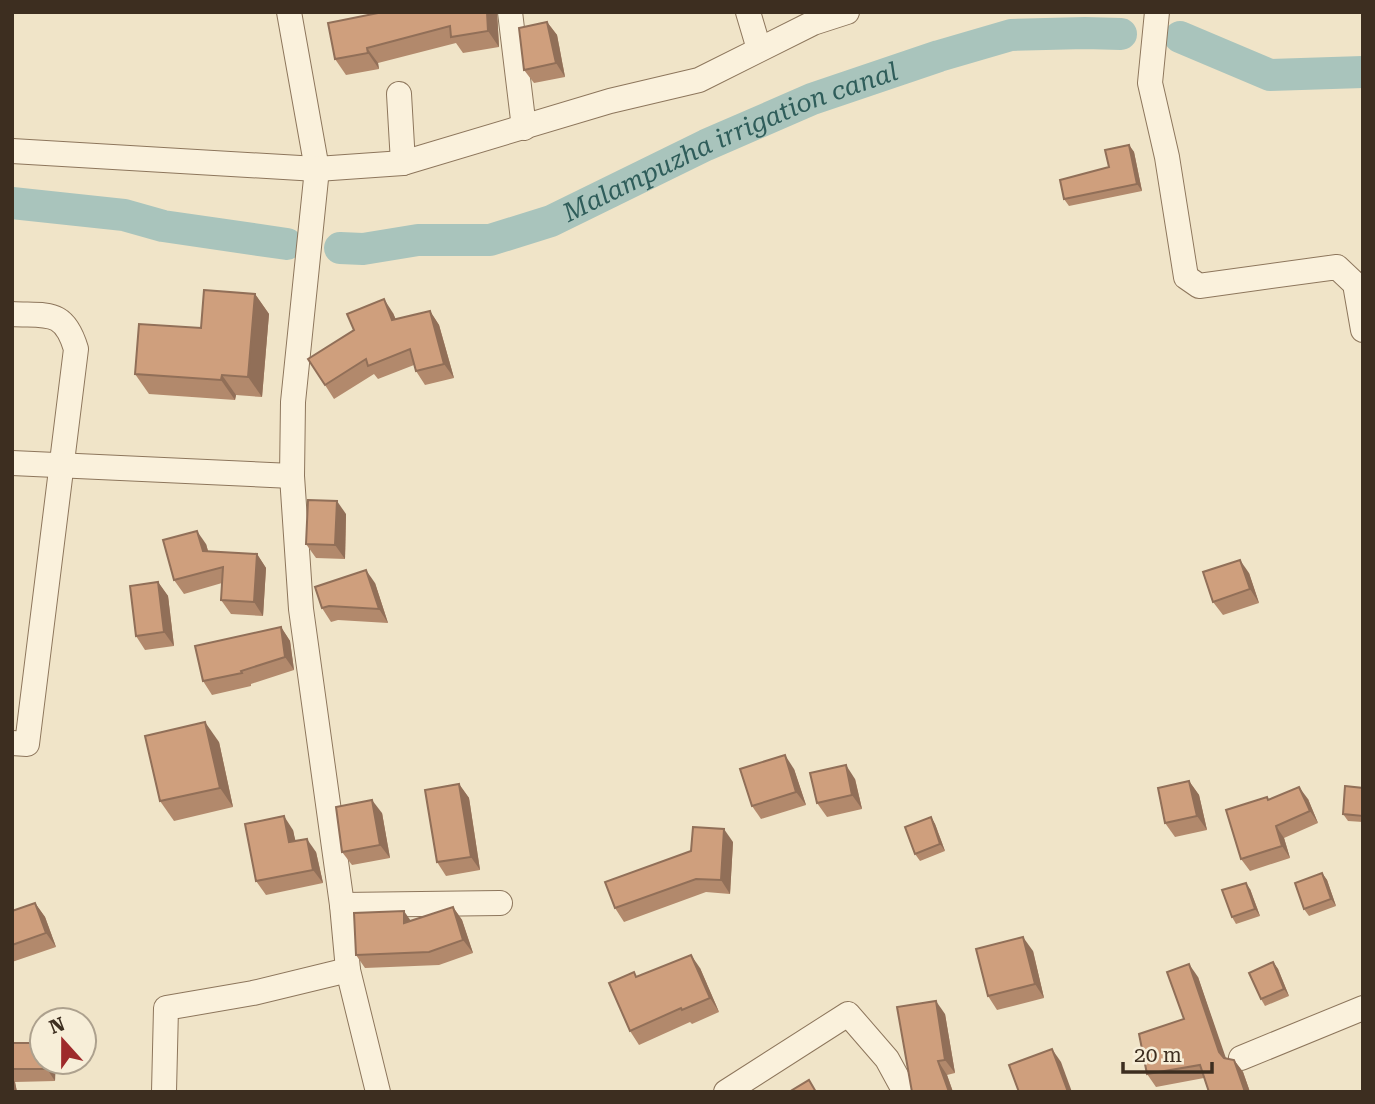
<svg xmlns="http://www.w3.org/2000/svg" width="1375" height="1104" font-family="'Roboto Serif',serif">
<style>
.lines{fill:none;stroke-linecap:round;stroke-linejoin:round}
.canal{stroke:#a9c4bc;stroke-width:32}
.street-casing{stroke:#8d765c;stroke-width:26}
.street{stroke:#faf1dc;stroke-width:24}
.wall{fill:#b2896c}
.shaded-wall{fill:#916f58}
.building{fill:#cf9f7d;stroke:#916f58;stroke-width:2}
.labels{text-anchor:middle;dominant-baseline:central;stroke-width:6;stroke-linejoin:round;paint-order:stroke}
.water-label{font-size:26px;font-style:italic;fill:#2f5d5a;stroke:#f7eed8}
</style>
<rect width="100%" height="100%" fill="#f0e4c8"/>
<g class="lines">
<g class="canal">
<path d="M1180,37L1270,75L1363,72"/>
<path d="M12,203L124,215L163,226L287,244"/>
<path id="s1" d="M340,248L363,249L418,240H490L551,221L706,145L812,99L939,56L1011,35L1085,33L1121,34"/>
</g>
<defs>
<g id="street">
<path d="M289,12L317,169L293,402L292,476L301,609L342,905L348,970L378,1092"/>
<path d="M510,12L524,128"/>
<path d="M748,12L759,49"/>
<path d="M1157,12L1150,83L1167,157L1186,277L1199,286L1337,267L1355,284L1363,330"/>
<path d="M399,94L403,163"/>
<path d="M12,151L317,169L403,163L610,101L699,80L813,23L847,12"/>
<path d="M12,314C48,316 64,309 76,349L27,744L12,743"/>
<path d="M12,463L292,476"/>
<path d="M342,905L500,903"/>
<path d="M1241,1058L1363,1008"/>
<path d="M164,1092L166,1008L253,993L348,970"/>
<path d="M726,1092L848,1014L887,1059L905,1092"/>
</g>
</defs>
<use href="#street" class="street-casing"/>
<use href="#street" class="street"/>
</g>
<g class="wall">
<path d="M383,12H497L499,47L463,53L456,43L378,63L379,69L346,75L335,59Z"/>
<path d="M547,22L557,35L565,77L534,83L524,70Z"/>
<path d="M1129,145L1134,152L1142,191L1069,206L1064,199L1109,167Z"/>
<path d="M255,294L269,314L262,397L236,395L235,400L149,394L135,374L201,328Z"/>
<path d="M430,311L439,325L454,378L425,385L416,371L414,365L378,379L374,374L334,399L325,385L393,313L396,320Z"/>
<path d="M346,514L345,559L316,558L306,544Z"/>
<path d="M206,544L208,551L257,554L266,568L263,616L231,614L221,600L222,583L184,594L174,580Z"/>
<path d="M1249,573L1259,603L1223,615L1213,602Z"/>
<path d="M158,582L168,596L174,646L145,650L136,636Z"/>
<path d="M375,583L388,623L338,620L331,622L322,608Z"/>
<path d="M281,627L290,641L294,670L251,684V686L212,695L203,681Z"/>
<path d="M219,742L233,807L174,821L160,801Z"/>
<path d="M794,769L806,805L761,819L752,806Z"/>
<path d="M855,779L862,809L827,817L817,803Z"/>
<path d="M1189,781L1199,795L1207,830L1175,837L1165,823Z"/>
<path d="M459,784L469,798L480,870L446,876L437,862Z"/>
<path d="M1363,788V822L1348,821L1343,814Z"/>
<path d="M1267,797L1269,800L1308,799L1318,823L1284,838L1290,858L1250,871L1241,859Z"/>
<path d="M382,813L390,858L352,865L342,852Z"/>
<path d="M931,817L935,824L945,851L920,861L915,854Z"/>
<path d="M293,830L295,841L316,852L323,883L266,895L256,881Z"/>
<path d="M733,842L730,894L706,892L624,922L615,908Z"/>
<path d="M1322,873L1327,880L1336,906L1309,916L1304,909Z"/>
<path d="M1250,889L1260,916L1236,924L1232,917Z"/>
<path d="M35,903L45,917L56,947L12,962V911Z"/>
<path d="M453,907L462,920L473,953L439,965L365,968L356,955L411,921Z"/>
<path d="M1033,951L1044,998L997,1010L988,996Z"/>
<path d="M1273,962L1278,969L1289,996L1265,1006L1261,999Z"/>
<path d="M700,968L719,1012L692,1024L690,1022L639,1045L630,1031Z"/>
<path d="M1198,977L1225,1058L1234,1060L1243,1072L1250,1092H1209L1204,1078L1156,1087L1147,1074L1184,1019Z"/>
<path d="M945,1014L955,1073L947,1075L953,1092H912Z"/>
<path d="M12,1043H42L55,1081L15,1082L17,1092H12Z"/>
</g>
<g class="shaded-wall">
<path d="M487,12H497L499,47L488,31Z"/>
<path d="M547,22L557,35L565,77L556,63Z"/>
<path d="M367,48L378,63L379,69L368,53Z"/>
<path d="M1129,145L1134,152L1142,191L1137,184Z"/>
<path d="M255,294L269,314L262,397L248,377Z"/>
<path d="M384,299L393,313L402,334L392,320Z"/>
<path d="M430,311L439,325L454,378L444,364Z"/>
<path d="M222,375L236,395L235,400L221,380Z"/>
<path d="M337,501L346,514L345,559L335,545Z"/>
<path d="M197,531L206,544L212,565L203,551Z"/>
<path d="M257,554L266,568L263,616L254,602Z"/>
<path d="M1240,560L1249,573L1259,603L1250,589Z"/>
<path d="M366,570L375,583L388,623L379,609Z"/>
<path d="M158,582L168,596L174,646L164,632Z"/>
<path d="M281,627L290,641L294,670L285,657Z"/>
<path d="M205,722L219,742L233,807L220,788Z"/>
<path d="M785,755L794,769L806,805L796,792Z"/>
<path d="M846,765L855,779L862,809L852,795Z"/>
<path d="M1189,781L1199,795L1207,830L1197,816Z"/>
<path d="M459,784L469,798L480,870L471,857Z"/>
<path d="M1299,787L1308,799L1318,823L1310,811Z"/>
<path d="M372,800L382,813L390,858L380,845Z"/>
<path d="M284,816L293,830L299,856L289,842Z"/>
<path d="M931,817L935,824L945,851L940,844Z"/>
<path d="M1276,826L1284,838L1290,858L1282,846Z"/>
<path d="M724,829L733,842L730,894L721,880Z"/>
<path d="M307,839L316,852L323,883L313,870Z"/>
<path d="M1322,873L1327,880L1336,906L1331,899Z"/>
<path d="M1246,883L1250,889L1260,916L1255,909Z"/>
<path d="M35,903L45,917L56,947L46,933Z"/>
<path d="M453,907L462,920L473,953L463,940Z"/>
<path d="M404,911L413,924L404,923Z"/>
<path d="M1023,937L1033,951L1044,998L1035,984Z"/>
<path d="M691,955L700,968L719,1012L710,998Z"/>
<path d="M1273,962L1278,969L1289,996L1284,989Z"/>
<path d="M1189,964L1198,977L1228,1064L1219,1052Z"/>
<path d="M936,1001L945,1014L955,1073L945,1060Z"/>
<path d="M1052,1049L1061,1062L1072,1092H1068Z"/>
<path d="M1234,1060L1243,1072L1250,1092H1245Z"/>
<path d="M938,1061L947,1075L953,1092H949Z"/>
<path d="M47,1062H56L55,1081L47,1069Z"/>
<path d="M12,1077L15,1082L17,1092H12Z"/>
</g>
<g class="building">
<path d="M383,12H487L488,31L451,37L450,26L367,48L368,53L335,59L328,23Z"/>
<path d="M547,22L556,63L524,70L519,28Z"/>
<path d="M1129,145L1137,184L1064,199L1060,180L1109,167L1105,150Z"/>
<path d="M204,290L255,294L248,377L222,375L221,380L135,374L139,324L201,328Z"/>
<path d="M384,299L392,320L430,311L444,364L416,371L410,349L368,366L366,359L325,385L308,359L354,330L347,314Z"/>
<path d="M308,500L337,501L335,545L306,544Z"/>
<path d="M197,531L203,551L257,554L254,602L221,600L223,567L174,580L163,540Z"/>
<path d="M1240,560L1250,589L1213,602L1203,572Z"/>
<path d="M366,570L379,609L329,606L322,608L315,587Z"/>
<path d="M158,582L164,632L136,636L130,586Z"/>
<path d="M281,627L285,657L241,671L242,673L203,681L195,646Z"/>
<path d="M205,722L220,788L160,801L145,736Z"/>
<path d="M785,755L796,792L752,806L740,769Z"/>
<path d="M846,765L852,795L817,803L810,773Z"/>
<path d="M1189,781L1197,816L1165,823L1158,788Z"/>
<path d="M459,784L471,857L437,862L425,790Z"/>
<path d="M1345,786L1363,788V816L1343,814Z"/>
<path d="M1299,787L1310,811L1276,826L1282,846L1241,859L1226,810L1267,797L1268,800Z"/>
<path d="M372,800L380,845L342,852L336,807Z"/>
<path d="M284,816L289,842L307,839L313,870L256,881L245,824Z"/>
<path d="M931,817L940,844L915,854L905,827Z"/>
<path d="M693,827L724,829L721,880L696,879L615,908L605,882L691,851Z"/>
<path d="M1322,873L1331,899L1304,909L1295,883Z"/>
<path d="M1246,883L1255,909L1232,917L1222,890Z"/>
<path d="M35,903L46,933L12,945V911Z"/>
<path d="M453,907L463,940L429,952L356,955L354,913L404,911V923Z"/>
<path d="M1023,937L1035,984L988,996L976,949Z"/>
<path d="M691,955L710,998L682,1010L681,1008L630,1031L609,983L634,972L636,977Z"/>
<path d="M1273,962L1284,989L1261,999L1249,973Z"/>
<path d="M1189,964L1219,1052L1224,1058L1234,1060L1245,1092H1209L1200,1065L1147,1074L1139,1034L1184,1019L1167,972Z"/>
<path d="M936,1001L945,1060L938,1061L949,1092H912L897,1007Z"/>
<path d="M12,1043H42V1062H47V1069H12Z"/>
<path d="M1052,1049L1068,1092H1019L1009,1065Z"/>
<path d="M809,1080L816,1092H789Z"/>
</g>
<g class="labels">
<g class="water-label">
<text stroke="none"><textPath href="#s1" startOffset="411">Malampuzha irrigation canal</textPath></text>
</g>
</g>
<rect width="1375" height="1104" fill="none" stroke="#3d2e20" stroke-width="28"/>
<g transform="translate(63 1041) rotate(339)"><circle r="33" fill="#f7eed8" stroke="#ada18e" stroke-width="2"/>
<path d="M0-5L12 26L0 18L-12 26Z" fill="#9e2a2b"/>
<text y="-10" font-size="19" font-weight="bold" text-anchor="middle" fill="#3d2e20">N</text>
</g>
<path d="M1123 1062v10h89v-10" fill="none" stroke="#3d2e20" stroke-width="3.5"/>
<text x="1134" y="1062" font-size="21" fill="#3d2e20" stroke="#f7eed8" stroke-width="5" paint-order="stroke">20 m</text>
</svg>
